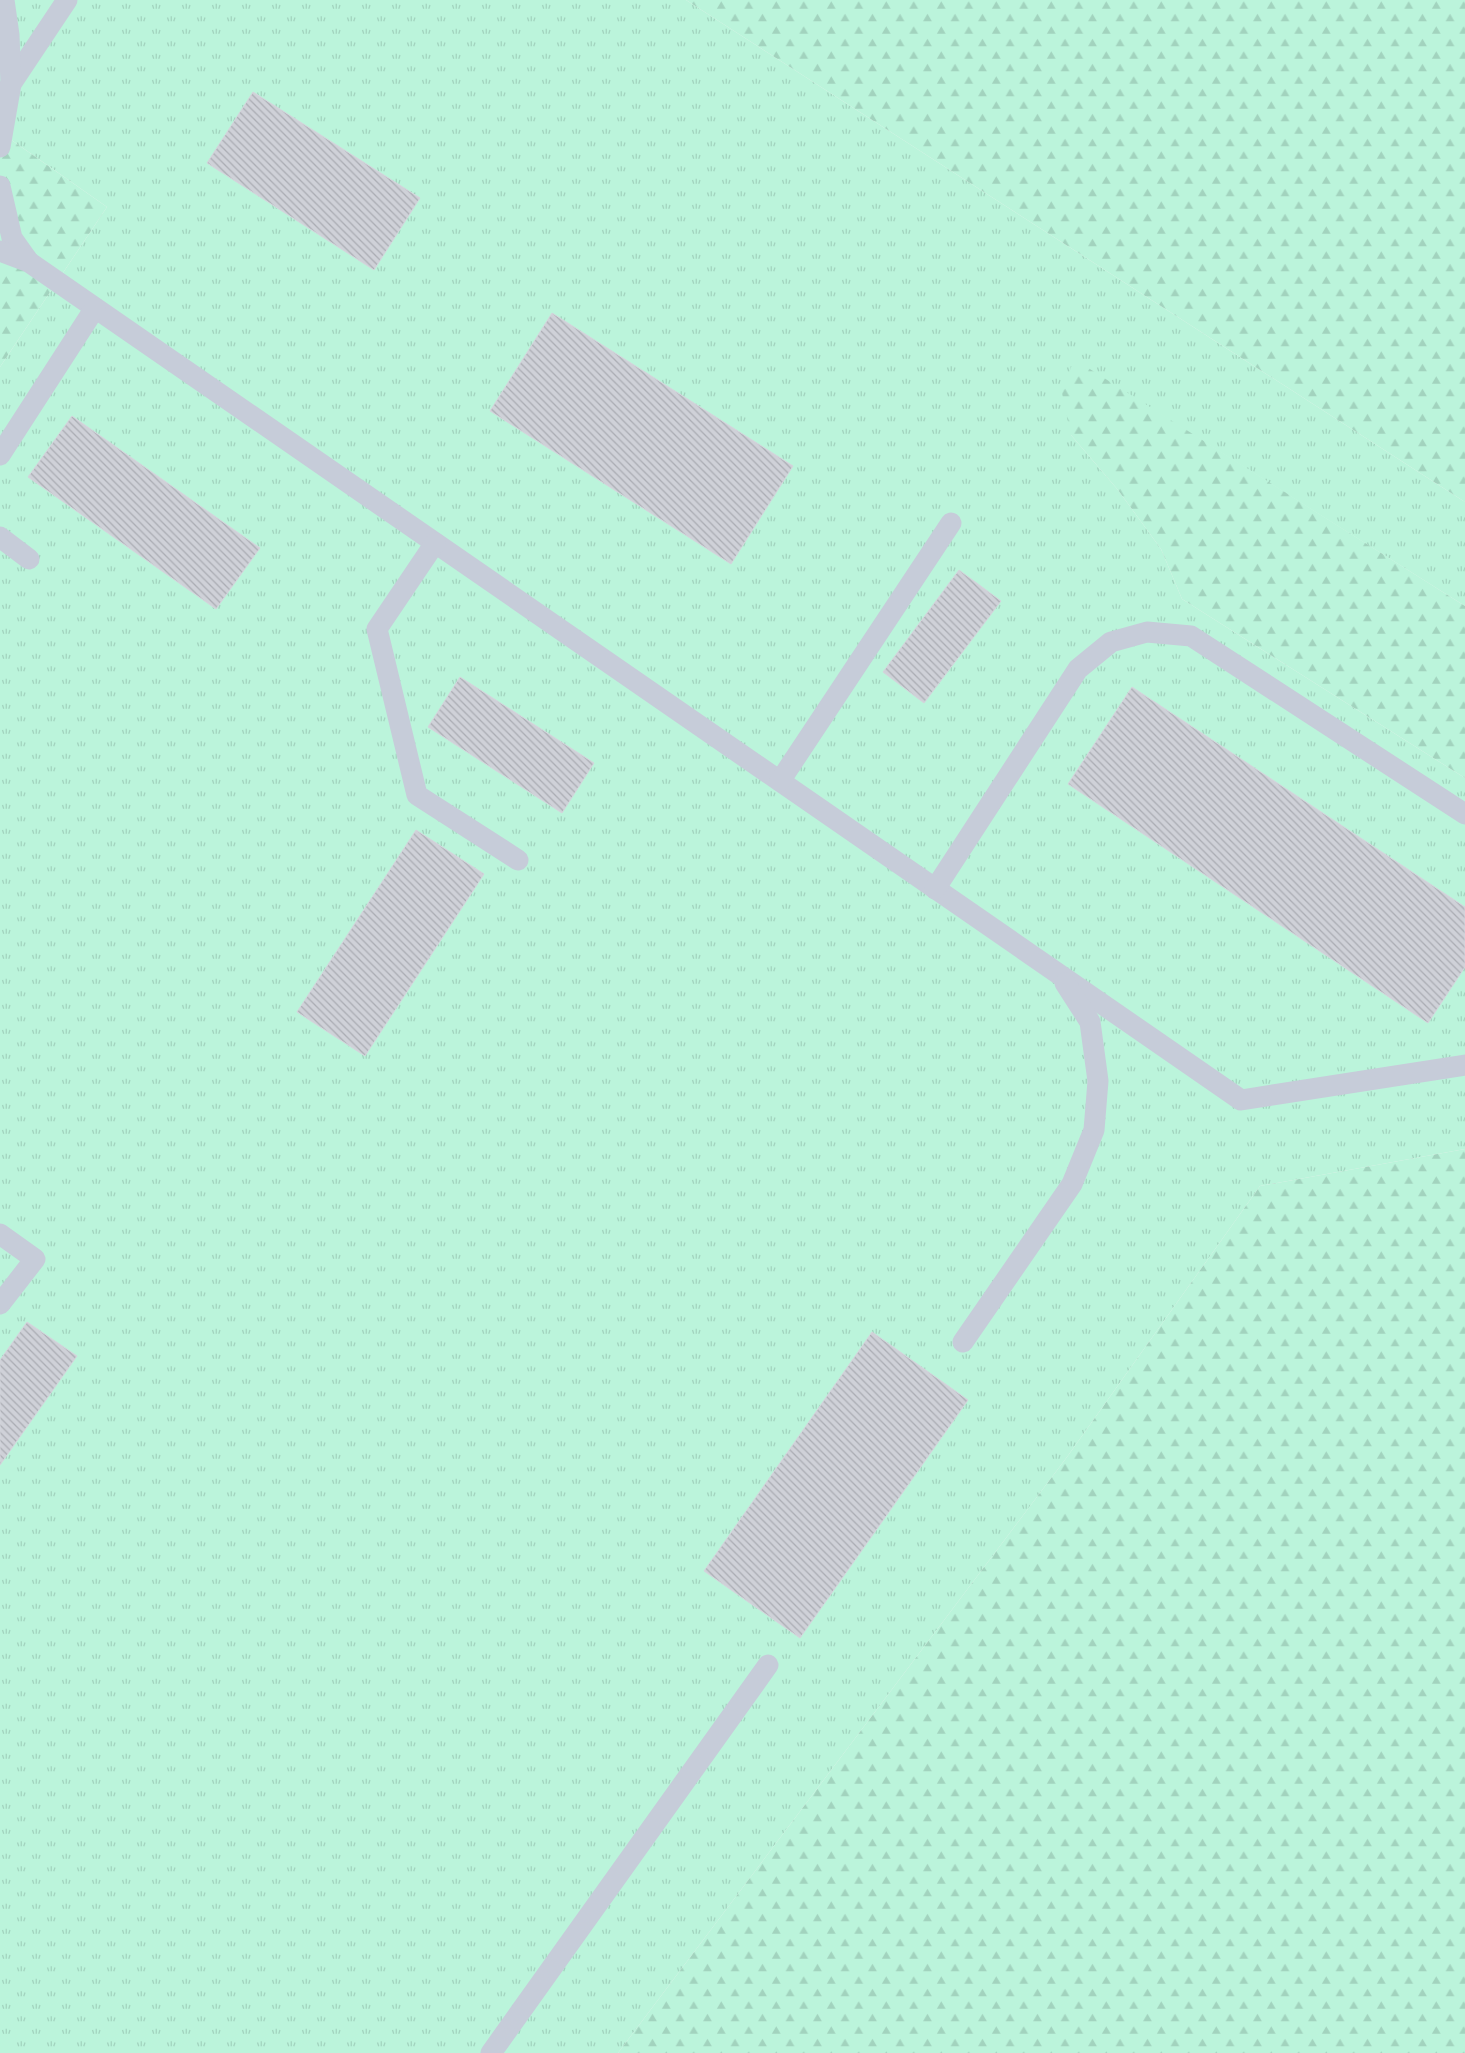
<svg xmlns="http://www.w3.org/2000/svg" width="1465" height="2053" font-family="Overpass,sans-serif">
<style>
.grass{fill:url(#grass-tufts)}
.forest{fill:url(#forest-firs)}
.building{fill:url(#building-back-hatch);stroke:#d4d5dc}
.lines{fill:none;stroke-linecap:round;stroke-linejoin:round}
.service{stroke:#c6ccd9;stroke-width:21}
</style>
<defs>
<pattern id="grass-tufts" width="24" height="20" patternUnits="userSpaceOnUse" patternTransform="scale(1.25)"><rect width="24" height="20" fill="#bbf4db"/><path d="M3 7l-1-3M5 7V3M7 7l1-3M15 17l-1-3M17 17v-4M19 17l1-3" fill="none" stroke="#a2d3be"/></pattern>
<pattern id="forest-firs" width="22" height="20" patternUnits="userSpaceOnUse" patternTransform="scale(1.25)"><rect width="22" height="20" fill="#bbf4db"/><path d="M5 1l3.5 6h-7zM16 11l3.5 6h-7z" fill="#a2d3be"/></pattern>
<pattern id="building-back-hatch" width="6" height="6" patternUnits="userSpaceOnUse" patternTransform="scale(1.25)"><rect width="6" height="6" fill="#cfd1d8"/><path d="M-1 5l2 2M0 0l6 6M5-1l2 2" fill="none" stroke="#aaacb3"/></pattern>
</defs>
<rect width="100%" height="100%" fill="#f3f1f0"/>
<path class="grass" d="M0,0H686L1465,502V606L1074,360L1071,435L1118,490L1161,549L1182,599L1465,778V1149L1260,1186L1067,1457L618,2053H0V367L107,207L0,132Z"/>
<g class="forest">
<path d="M686,0H1465V502Z"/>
<path d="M0,132L107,207L0,367Z"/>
<path d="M1074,359L1465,606V778L1182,599L1161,549L1118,490L1071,435L1062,393Z"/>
<path d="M1465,1149V2053H618L1067,1457L1260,1186Z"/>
</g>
<g class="building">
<path d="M253,92L420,198L374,270L207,163Z"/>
<path d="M552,313L793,466L731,564L490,411Z"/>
<path d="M72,416L260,548L216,609L28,477Z"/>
<path d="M959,570L1001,601L924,703L883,672Z"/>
<path d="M460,677L594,763L562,813L428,727Z"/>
<path d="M1132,687L1465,907V967L1428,1023L1068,784Z"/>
<path d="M416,830L484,874L365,1056L297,1012Z"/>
<path d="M27,1322L77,1356L0,1465V1360Z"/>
<path d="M872,1332L968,1400L800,1638L704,1571Z"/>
</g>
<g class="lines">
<g class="service">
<path d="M9,87L67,0"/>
<path d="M0,147L11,84L9,35L4,0"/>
<path d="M0,186L12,238L29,262"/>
<path d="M0,251L29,262L1241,1100L1465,1065"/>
<path d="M0,455L95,308"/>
<path d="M0,537L29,559"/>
<path d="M435,543L377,629L417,795L518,860"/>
<path d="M780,781L951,523"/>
<path d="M935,889L1078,669L1111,642L1147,632L1191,636L1465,814"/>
<path d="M0,1234L35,1259L0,1304"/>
<path d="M963,1342L1072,1184L1094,1130L1098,1081L1090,1022L1065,983"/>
<path d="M491,2053L768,1665"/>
</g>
</g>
</svg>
